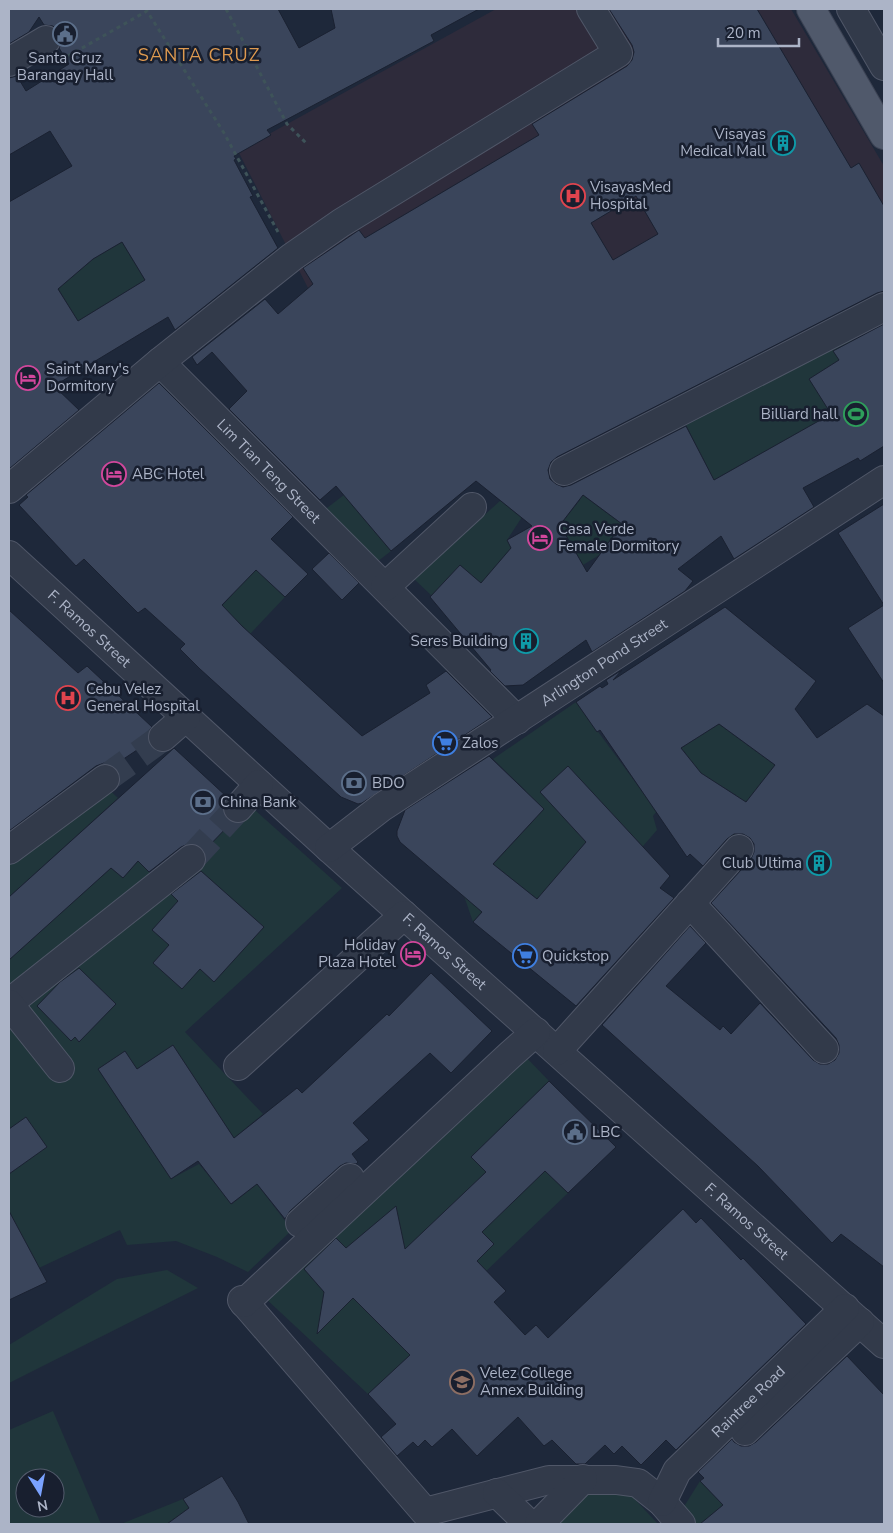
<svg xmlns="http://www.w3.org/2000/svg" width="893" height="1533" font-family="'Nunito Sans',sans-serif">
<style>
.medical{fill:#2e2b3b}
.green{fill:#20363b;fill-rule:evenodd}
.building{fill:#3a455b;stroke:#1a2131;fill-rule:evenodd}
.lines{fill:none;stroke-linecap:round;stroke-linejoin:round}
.minor-tunnel{stroke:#333d4f;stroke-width:28;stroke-dasharray:28 14;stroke-linecap:butt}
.minor-casing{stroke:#505768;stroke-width:30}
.major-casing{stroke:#3c4354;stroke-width:30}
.path{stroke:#3e5359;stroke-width:3;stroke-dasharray:4 4;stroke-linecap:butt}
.minor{stroke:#323a4a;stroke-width:28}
.major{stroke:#50596b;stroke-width:28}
.labels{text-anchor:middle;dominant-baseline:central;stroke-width:5;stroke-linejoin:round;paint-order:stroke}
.poi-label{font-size:15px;fill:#acb4c7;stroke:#181f2f;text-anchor:start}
.street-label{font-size:15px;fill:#acb4c7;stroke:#181f2f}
.quarter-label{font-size:18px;letter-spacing:1px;fill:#de9a50;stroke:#181f2f}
</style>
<rect width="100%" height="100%" fill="#1e283a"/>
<path class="medical" d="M496,9H791L884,166V226L825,262L308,288L238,151Z"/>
<g class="green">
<path d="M122,242L145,280L78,321L58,288L97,256Z"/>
<path d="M851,338L857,349L833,416H829L782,442L803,480L774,497L751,459L714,480L686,425Z"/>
<path d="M369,476L391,551L373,565L323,511Z"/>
<path d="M572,487L622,524L609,549L583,565L560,525L580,500L565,488Z"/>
<path d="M501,500L522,517L507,540L525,572L468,598L449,612L414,579Z"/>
<path d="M226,540L285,597L250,634L222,606L233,594Z"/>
<path d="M576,702L639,787L687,755L681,748L719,724L775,765L758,820L730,839L716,827L736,795L692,768L653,816L657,830L630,861L537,899L510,878L473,922L464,896L535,819L525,790L493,759Z"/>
<path d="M104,785L118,798L9,897V856Z"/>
<path d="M247,803L342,888L185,1032L263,1114L234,1138L173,1046L137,1069L125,1051L98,1069L171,1179L199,1164L232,1204L257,1184L292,1230L248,1272L217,1257L176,1241L127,1245L120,1230L9,1282V960L111,868L123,878L138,861L153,876L193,862L241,812Z"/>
<path d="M524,1055L549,1081L502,1128L568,1193L460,1296L467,1303L368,1394L264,1297Z"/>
<path d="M167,1270L198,1288L9,1383V1345L117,1279Z"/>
<path d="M53,1411L101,1524H9V1430ZM25,1478H55V1508H25Z"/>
<path d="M700,1481L723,1505L709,1517L716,1524H686L685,1505Z"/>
<path d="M605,1486L629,1493L658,1524H549L583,1495Z"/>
<path d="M183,1499L189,1508L167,1524H121Z"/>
</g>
<g class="building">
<path d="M9,9H278L299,48L335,28L331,9H479L431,35L434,41L267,130L271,135L234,156L236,159L234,160L253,196L250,197L278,248L175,330L168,317L54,386L79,410L9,469V202L72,166L50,131L9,155V78L17,76L26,91L69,64L59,48L62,40L59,32L53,26L44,25L39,17L29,32L9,44ZM122,242L145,280L78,321L58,289L93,259Z"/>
<path d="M609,9H757L851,168L859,163L884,206V291L877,293L557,457L551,462L548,470L550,479L556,484L563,487L571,485L686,426L714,480L831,414L809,379L839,360L833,351L884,324V446L860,461L858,458L803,488L814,507L734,559L721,536L678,569L693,581L685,591L592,652L586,640L523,685L505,686L490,671L491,670L430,597L460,565L481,583L511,548L507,540L532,526L476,481L391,551L336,486L320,500L229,409L247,391L212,352L197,365L192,357L265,299L278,314L313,284L303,268L359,230L365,238L539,135L532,124L627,66L632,60L634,52L632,45ZM636,196L658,234L613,260L591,223ZM583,495L622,524L587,572L560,525Z"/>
<path d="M159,383L293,517L271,539L308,574L285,597L256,570L222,605L242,626L362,736L430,693L426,685L446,671L492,717L362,803L358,804L341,797L200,669L180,649L185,644L145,608L138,613L84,559L76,566L19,505L28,497L26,495Z"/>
<path d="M884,504V683L848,628L884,605L838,533Z"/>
<path d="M329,553L359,583L342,600L312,569Z"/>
<path d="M725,607L816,681L795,709L817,738L867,704L884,716V1267L841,1234L832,1243L758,1166L602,1025L690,926L706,943L666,986L720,1030L723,1026L731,1034L760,1003L813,1060L820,1064H828L835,1060L839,1053V1045L836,1038L711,903L751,859L754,852V844L750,838L743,834H734L727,839L703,866L690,854L687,857L600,730L597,732L576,702L600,686L602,688L608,684L606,680L622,670L613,680ZM719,724L775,765L746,802L701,773L681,748Z"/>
<path d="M9,610L78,673L87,666L152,727L148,732L149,742L113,766L104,763L96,766L9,831Z"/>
<path d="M174,748L227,797L223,804V813L227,819L232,822L204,851L197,845L188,844L181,847L149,872L138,861L123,878L111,868L9,960V897Z"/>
<path d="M489,756L544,809L493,864L537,899L586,842L540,792L568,766L670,876L660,888L674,898L576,1006L473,922L482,912L400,842L397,836V831L405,810Z"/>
<path d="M201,871L264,927L214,982L200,969L182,989L153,963L169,945L152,930L178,901L171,894Z"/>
<path d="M79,968L116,1004L79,1042L75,1037L71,1041L37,1006L60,982Z"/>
<path d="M431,973L492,1031L451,1073L430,1053L353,1123L369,1140L352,1154L358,1162L356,1164L346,1163L340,1166L290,1211L285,1219L257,1184L231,1204L198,1161L171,1179L98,1069L125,1051L137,1069L173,1045L234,1138L297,1088L302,1093L387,1014L389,1016Z"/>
<path d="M549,1081L616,1147L568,1193L545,1171L482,1232L494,1244L477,1261L506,1291L494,1302L525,1335L536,1325L548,1338L683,1209L696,1223L701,1218L741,1260L743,1258L806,1324L676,1450L666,1440L641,1465L622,1446L614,1454L605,1445L585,1464H576L552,1440L544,1446L518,1417L477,1456L452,1429L432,1447L425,1440L418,1447L413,1442L397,1456L381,1437L396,1424L368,1394L410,1355L353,1298L317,1334L324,1292L304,1269L336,1238L346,1248L396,1206L405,1249L486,1172L471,1157Z"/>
<path d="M26,1117L47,1147L9,1174V1129Z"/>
<path d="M9,1211L47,1282L9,1300Z"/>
<path d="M847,1356L884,1395V1524H700L723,1505L700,1481L704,1478L698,1472L732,1439L734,1442L741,1446H749L756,1442Z"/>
<path d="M222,1476L238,1502L249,1524H167L189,1508L183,1499Z"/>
</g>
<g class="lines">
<g class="minor-tunnel">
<path d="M105,779L163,737"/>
<path d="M191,859L238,808"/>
</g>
<defs>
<g id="minor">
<path d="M851,9L884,66"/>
<path d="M9,62L46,40"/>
<path id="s1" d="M160,362L517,720"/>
<path d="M564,471L884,307"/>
<path d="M9,489L160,362L292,257L341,223L618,53L591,9"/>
<path id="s2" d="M9,555L329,848L884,1344"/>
<path d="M385,587L472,507"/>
<path d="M163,737L186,717"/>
<path d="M238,808L259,784"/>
<path id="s3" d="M329,848L382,807L884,480"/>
<path d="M9,850L105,779"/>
<path d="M690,903L824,1049"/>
<path d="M9,1003L191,859"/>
<path d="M9,1004L60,1068"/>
<path d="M557,1051L739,849"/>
<path d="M238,1066L404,915"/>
<path d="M300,1223L350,1178"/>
<path d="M242,1300L425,1512L549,1480H616L638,1483L662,1502L681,1524"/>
<path d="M244,1303L510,1055L536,1032"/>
<path d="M745,1431L860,1322"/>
<path d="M497,1493L529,1524"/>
<path id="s4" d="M662,1502L677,1471L845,1308"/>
<path d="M539,1524L583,1479"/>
</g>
<path id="major" d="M811,9L884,135"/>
</defs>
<use href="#minor" class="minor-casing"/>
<use href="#major" class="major-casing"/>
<g class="path">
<path d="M226,9L287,124L306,143"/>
<path d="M68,56L147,11L224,133L278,232"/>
</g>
<use href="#minor" class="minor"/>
<use href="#major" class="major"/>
</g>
<defs>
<symbol id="civic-ring" viewBox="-11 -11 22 22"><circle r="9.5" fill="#181f2f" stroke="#5c6f8a" stroke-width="1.5"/><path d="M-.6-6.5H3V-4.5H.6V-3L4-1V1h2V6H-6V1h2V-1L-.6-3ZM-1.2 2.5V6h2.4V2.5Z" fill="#5c6f8a"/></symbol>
<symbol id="building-ring" viewBox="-11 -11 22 22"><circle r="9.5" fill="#181f2f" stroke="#0f9aa8" stroke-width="1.5"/><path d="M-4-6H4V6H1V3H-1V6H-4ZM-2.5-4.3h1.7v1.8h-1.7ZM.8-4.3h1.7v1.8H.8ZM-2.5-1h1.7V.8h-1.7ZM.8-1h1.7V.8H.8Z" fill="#0f9aa8"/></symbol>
<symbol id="hospital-ring" viewBox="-11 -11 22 22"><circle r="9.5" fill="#181f2f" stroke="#e0444e" stroke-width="1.5"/><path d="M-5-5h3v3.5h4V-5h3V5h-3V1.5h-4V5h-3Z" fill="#e0444e"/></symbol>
<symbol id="hotel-ring" viewBox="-11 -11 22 22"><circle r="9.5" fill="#181f2f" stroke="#d1479c" stroke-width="1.5"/><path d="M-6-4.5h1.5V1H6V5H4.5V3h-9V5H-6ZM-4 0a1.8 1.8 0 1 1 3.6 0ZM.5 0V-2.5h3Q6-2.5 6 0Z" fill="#d1479c"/></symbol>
<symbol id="stadium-ring" viewBox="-11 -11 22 22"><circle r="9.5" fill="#181f2f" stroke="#2e9e5b" stroke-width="1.5"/><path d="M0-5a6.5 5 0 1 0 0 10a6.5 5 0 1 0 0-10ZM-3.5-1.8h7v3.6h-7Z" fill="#2e9e5b"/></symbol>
<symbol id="supermarket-ring" viewBox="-11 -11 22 22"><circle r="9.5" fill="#181f2f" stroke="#3f7fe0" stroke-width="1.5"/><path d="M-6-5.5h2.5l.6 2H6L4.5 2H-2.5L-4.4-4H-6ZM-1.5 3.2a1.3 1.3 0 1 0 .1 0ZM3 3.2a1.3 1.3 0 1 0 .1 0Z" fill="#3f7fe0"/></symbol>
<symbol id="bank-ring" viewBox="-11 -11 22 22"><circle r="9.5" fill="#181f2f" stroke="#5c6f8a" stroke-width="1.5"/><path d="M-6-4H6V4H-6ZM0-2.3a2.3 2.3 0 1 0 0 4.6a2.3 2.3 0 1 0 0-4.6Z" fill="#5c6f8a"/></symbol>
<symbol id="university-ring" viewBox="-11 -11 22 22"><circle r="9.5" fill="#181f2f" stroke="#8d6e63" stroke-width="1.5"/><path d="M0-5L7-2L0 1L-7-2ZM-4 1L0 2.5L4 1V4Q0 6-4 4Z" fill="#8d6e63"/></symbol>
</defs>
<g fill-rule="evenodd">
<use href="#civic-ring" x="51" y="20" width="28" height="28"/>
<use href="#building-ring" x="769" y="129" width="28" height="28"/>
<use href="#hospital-ring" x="559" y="182" width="28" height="28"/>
<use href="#hotel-ring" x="14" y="364" width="28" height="28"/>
<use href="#stadium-ring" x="842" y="400" width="28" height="28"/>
<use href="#hotel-ring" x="100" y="460" width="28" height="28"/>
<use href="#hotel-ring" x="526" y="524" width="28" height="28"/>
<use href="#building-ring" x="512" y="627" width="28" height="28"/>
<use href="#hospital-ring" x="54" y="684" width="28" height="28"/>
<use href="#supermarket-ring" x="431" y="729" width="28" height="28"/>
<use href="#bank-ring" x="340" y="769" width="28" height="28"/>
<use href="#bank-ring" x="189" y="788" width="28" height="28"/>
<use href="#building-ring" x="805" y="849" width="28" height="28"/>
<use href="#hotel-ring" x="399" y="940" width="28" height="28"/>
<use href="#supermarket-ring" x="511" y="942" width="28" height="28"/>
<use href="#civic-ring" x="561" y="1118" width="28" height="28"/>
<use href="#university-ring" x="448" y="1368" width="28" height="28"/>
</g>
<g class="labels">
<g class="poi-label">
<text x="65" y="58" text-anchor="middle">Santa Cruz<tspan x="65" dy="17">Barangay Hall</tspan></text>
<text x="766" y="134" text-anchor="end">Visayas<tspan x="766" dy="17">Medical Mall</tspan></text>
<text x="590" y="187">VisayasMed<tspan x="590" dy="17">Hospital</tspan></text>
<text x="46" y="369">Saint Mary's<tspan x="46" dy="17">Dormitory</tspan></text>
<text x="838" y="414" text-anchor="end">Billiard hall</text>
<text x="132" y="474">ABC Hotel</text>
<text x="558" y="529">Casa Verde<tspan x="558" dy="17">Female Dormitory</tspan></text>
<text x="508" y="641" text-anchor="end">Seres Building</text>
<text x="86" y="689">Cebu Velez<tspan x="86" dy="17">General Hospital</tspan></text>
<text x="462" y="743">Zalos</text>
<text x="372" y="783">BDO</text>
<text x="220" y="802">China Bank</text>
<text x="802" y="863" text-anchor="end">Club Ultima</text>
<text x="396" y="945" text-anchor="end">Holiday<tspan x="396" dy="17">Plaza Hotel</tspan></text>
<text x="542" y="956">Quickstop</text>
<text x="592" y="1132">LBC</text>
<text x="480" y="1373">Velez College<tspan x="480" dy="17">Annex Building</tspan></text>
</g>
<g class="street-label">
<text stroke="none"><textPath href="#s1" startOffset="154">Lim Tian Teng Street</textPath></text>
<text stroke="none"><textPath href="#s2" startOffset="109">F. Ramos Street</textPath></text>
<text stroke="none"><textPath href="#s3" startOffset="332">Arlington Pond Street</textPath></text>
<text stroke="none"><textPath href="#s2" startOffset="589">F. Ramos Street</textPath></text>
<text stroke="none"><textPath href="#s2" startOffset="994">F. Ramos Street</textPath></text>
<text stroke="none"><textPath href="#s4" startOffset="134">Raintree Road</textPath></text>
</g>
<g class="quarter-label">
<text x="199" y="55">SANTA CRUZ</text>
</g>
</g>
<rect width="893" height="1533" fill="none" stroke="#acb4c7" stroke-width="20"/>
<g transform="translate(40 1493) rotate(169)"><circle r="24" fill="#181f2f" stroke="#535b6c"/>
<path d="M0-4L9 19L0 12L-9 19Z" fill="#7aa2ff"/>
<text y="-8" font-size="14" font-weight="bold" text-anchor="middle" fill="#acb4c7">N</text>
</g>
<path d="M718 38v8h81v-8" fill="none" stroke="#acb4c7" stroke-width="2.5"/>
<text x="726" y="38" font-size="15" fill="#acb4c7" stroke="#181f2f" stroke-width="4" paint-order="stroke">20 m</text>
</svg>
